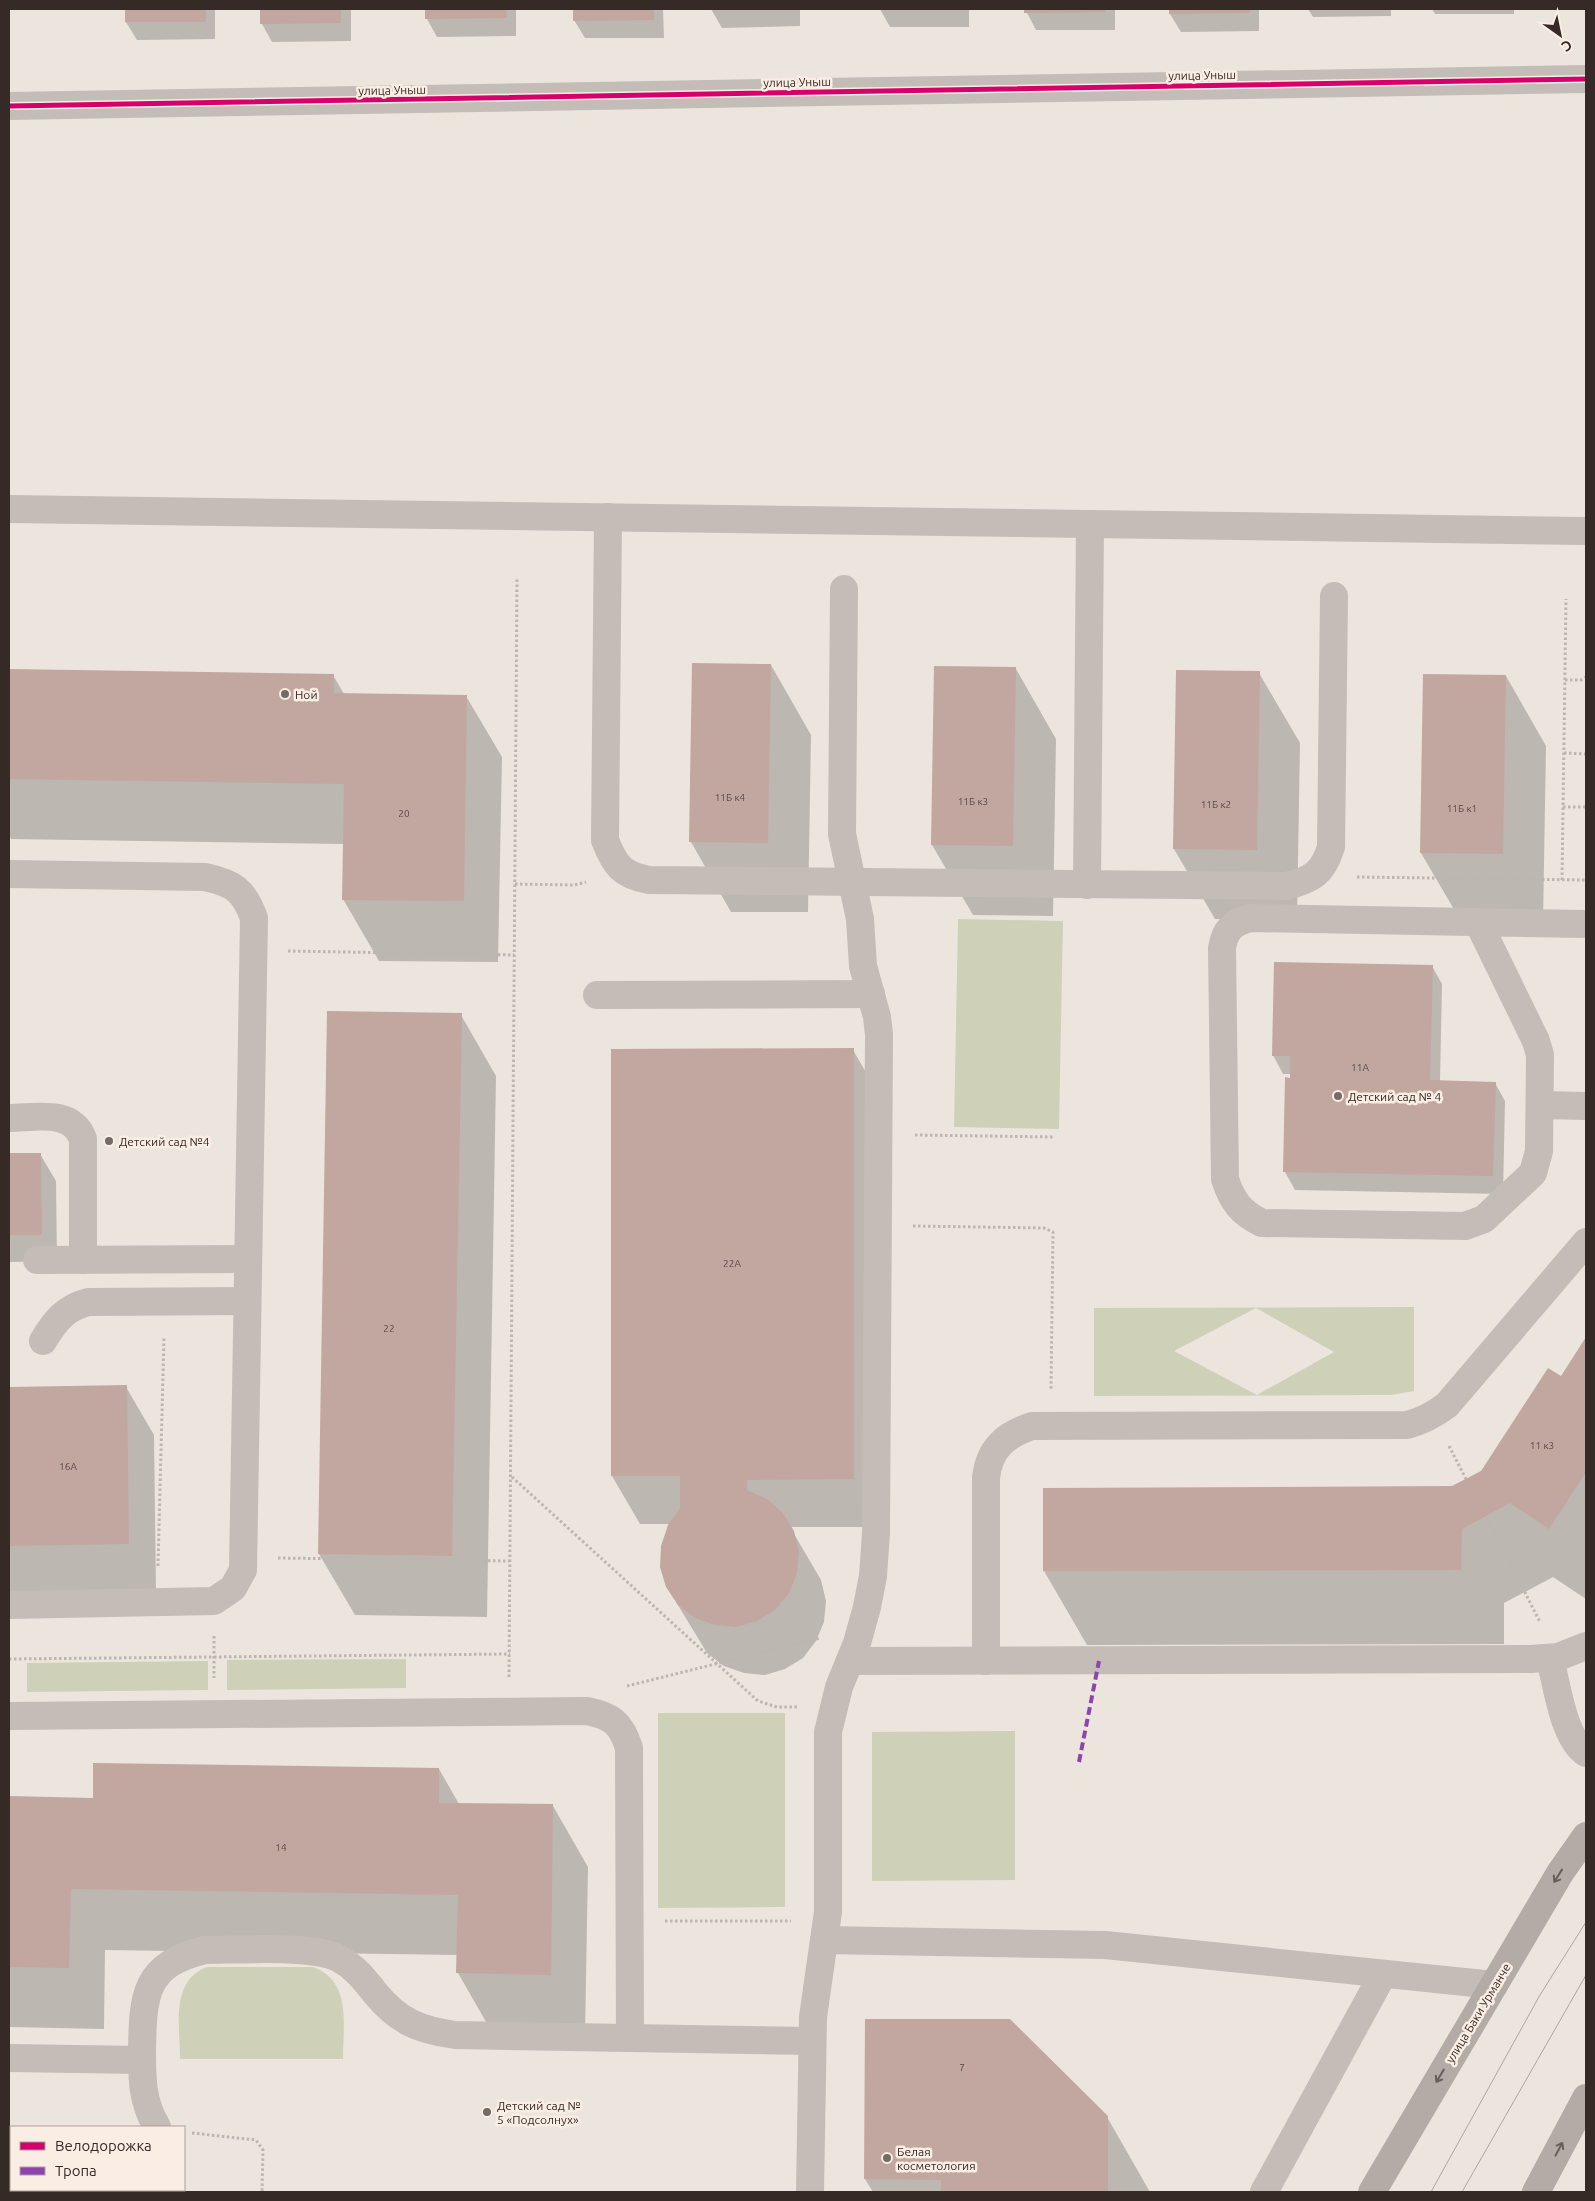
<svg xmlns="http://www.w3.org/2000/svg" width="1595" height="2201" font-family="Ubuntu,sans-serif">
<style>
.green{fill:#ced1b7;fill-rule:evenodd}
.shadow{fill:#0003}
.building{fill:#c1a79f}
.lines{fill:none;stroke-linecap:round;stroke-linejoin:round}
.path{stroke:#bdb5b0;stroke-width:3;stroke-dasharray:2.5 2.5;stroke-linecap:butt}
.minor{stroke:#c4bcb7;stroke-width:28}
.major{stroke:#b3aba6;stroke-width:28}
.tram{stroke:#aca5a1;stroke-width:1}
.quiet{stroke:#8e44ad;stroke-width:4;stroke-dasharray:8 4;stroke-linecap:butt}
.cycleway-casing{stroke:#faeee4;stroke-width:8}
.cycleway{stroke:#d6006c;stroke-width:5}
.oneway{stroke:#675e59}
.poi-dot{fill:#756b66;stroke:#faeee4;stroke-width:2}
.labels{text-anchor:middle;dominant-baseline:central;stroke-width:5;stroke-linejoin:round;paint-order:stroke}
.number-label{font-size:10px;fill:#584944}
.street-label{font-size:12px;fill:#352a26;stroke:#faeee4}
.poi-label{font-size:12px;fill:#352a26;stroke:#faeee4;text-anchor:start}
</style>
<rect width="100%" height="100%" fill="#ece5de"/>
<g class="green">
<path d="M958,919L1063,921L1059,1129L954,1127Z"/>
<path d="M1414,1307V1391L1391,1395L1094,1396V1308ZM1256,1308L1334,1352L1257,1395L1174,1351Z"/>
<path d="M406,1659V1688L227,1690V1660Z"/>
<path d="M208,1661V1690L27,1692V1663Z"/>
<path d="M658,1713H785V1907L658,1908Z"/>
<path d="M1015,1731V1880L872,1881V1732Z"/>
<path d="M207,1967H313C352,1981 343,2025 343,2059H180C180,2026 170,1981 207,1967Z"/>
</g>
<g class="shadow">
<path d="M126,9H215V39L137,40L126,22Z"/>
<path d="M261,9H351V41L272,42L262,24Z"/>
<path d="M427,9H516V36L437,37L427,19Z"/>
<path d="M574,9H663L664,38H585L574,20Z"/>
<path d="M711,9H800V26L722,28Z"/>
<path d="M880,9H969V27H890Z"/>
<path d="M1025,9H1115V30H1036Z"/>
<path d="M1170,9H1259V31L1181,32L1170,14Z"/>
<path d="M1308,9H1391V16L1313,17Z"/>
<path d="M1432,9H1514V14H1435Z"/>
<path d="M771,665L811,735L808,912H731L691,842Z"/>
<path d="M935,668L1016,669L1056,739L1053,916L973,915L932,845Z"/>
<path d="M9,670L333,675L344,694L466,696L502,757L498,962L379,961L343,899L344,844L11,839L9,835Z"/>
<path d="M1177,671L1259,673L1300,743L1297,920L1215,919L1174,849Z"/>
<path d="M1506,676L1546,746L1543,923H1462L1421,853Z"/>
<path d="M1432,966L1442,984L1440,1082L1495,1083L1505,1101L1503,1194L1295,1190L1285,1172L1286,1079H1291V1074H1283L1273,1055Z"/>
<path d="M461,1015L496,1076L487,1617L355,1615L319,1554Z"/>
<path d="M853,1050L881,1098V1527H790L821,1580L826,1601L824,1622L816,1641L803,1658L785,1669L765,1675L744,1673L724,1666L707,1653L667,1587L669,1524H640L612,1476Z"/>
<path d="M40,1154L56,1181L57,1261L9,1262V1155Z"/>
<path d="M1586,1339V1599L1553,1577L1504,1603V1644L1087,1645L1044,1571L1452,1487L1481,1472L1561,1378Z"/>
<path d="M126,1387L154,1435L156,1592L9,1594V1389Z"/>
<path d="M439,1769L459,1804L553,1806L588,1867L585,2036L493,2034L458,1973V1955L105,1950L104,2029L9,2027V1798L94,1799Z"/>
<path d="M866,2020L1107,2117L1150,2192H873L865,2179Z"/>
<path d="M9,2148H11V2190H119L120,2192H9Z"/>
</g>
<g class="building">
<rect x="125" y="9" width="81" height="13"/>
<path d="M260,9H341V23L260,24Z"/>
<path d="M425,9H506L507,18L425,19Z"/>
<path d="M573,9H654V20L573,21Z"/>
<path d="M1024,9H1105V12L1024,13Z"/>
<path d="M1169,9H1250V13L1169,14Z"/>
<path d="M692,663L771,664L768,843L689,842Z"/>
<path d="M934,666L1016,667L1013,846L931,845Z"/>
<path d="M9,669L334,674V693L467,695L464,901L342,900L344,784L9,779Z"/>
<path d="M1176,670L1260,671L1257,850L1173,849Z"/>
<path d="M1423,674L1506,675L1503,854L1420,853Z"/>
<path d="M1274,962L1433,965L1430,1080L1496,1082L1493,1176L1283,1172L1285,1077L1290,1078V1056H1272Z"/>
<path d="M327,1011L462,1013L452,1556L318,1554Z"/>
<path d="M854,1048V1479L747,1480V1490L767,1499L783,1513L794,1531L799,1552L797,1573L789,1593L775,1610L757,1621L736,1627L715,1625L695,1618L678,1605L666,1587L660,1567L661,1546L668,1525L680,1508V1476H611V1049Z"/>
<path d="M9,1153H41L42,1235H9Z"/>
<path d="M1586,1337V1472L1549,1529L1510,1503L1462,1529L1461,1570L1043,1571V1488L1452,1486L1481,1471L1548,1368L1561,1376Z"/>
<path d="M127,1385L129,1544L9,1546V1387Z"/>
<path d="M93,1763L439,1768V1803L553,1804L551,1975L456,1973L458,1895L71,1889L69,1968L9,1967V1796L93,1798Z"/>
<path d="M865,2019H1010L1108,2116V2192H941V2180L864,2179Z"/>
<path d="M9,2146H11V2190H95V2192H9Z"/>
</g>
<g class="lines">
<g class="path">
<path d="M1565,680H1581L1586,677"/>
<path d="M1564,753L1586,754"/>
<path d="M1563,807H1586"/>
<path d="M1357,877L1586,880"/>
<path d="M1562,880L1566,599"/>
<path d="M515,884L574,885L586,882"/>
<path d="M288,951L514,955"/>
<path d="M915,1135L1055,1137"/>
<path d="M913,1226L1044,1228L1053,1232L1051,1390"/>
<path d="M1449,1446L1466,1479"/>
<path d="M512,1477L758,1701L777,1707H797"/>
<path d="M1486,1516L1540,1622"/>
<path d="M278,1558L510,1561"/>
<path d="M158,1566L164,1337"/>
<path d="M214,1636V1678"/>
<path d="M9,1659L510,1654"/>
<path d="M509,1677L517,578"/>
<path d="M627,1686L820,1638"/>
<path d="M665,1921H791"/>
<path d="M9,2011L22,2021"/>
<path d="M192,2133L256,2140L263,2150L262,2192"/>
</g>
<g class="minor">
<path d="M9,106L1586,79"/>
<path d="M9,509L1586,531"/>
<path d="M608,517L605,840C615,866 622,875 649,880L1286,886C1312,880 1323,873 1331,847L1334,596"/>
<path d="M9,874L205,877C233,883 244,890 254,918L243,1570L233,1588L214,1601L9,1605"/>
<path d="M1087,885L1090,524"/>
<path d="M1478,922L1536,1041L1540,1055L1539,1151L1533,1173L1484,1219L1465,1226L1262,1223C1241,1213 1232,1201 1225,1179L1222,948C1225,930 1232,923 1250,918L1586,924"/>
<path d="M597,995L871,994"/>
<path d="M1540,1105L1586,1106"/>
<path d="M9,1118C34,1118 72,1108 83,1139V1260"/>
<path d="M37,1260L248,1259"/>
<path d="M43,1341C55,1321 65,1308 88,1302L247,1301"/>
<path d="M1550,1659C1557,1684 1563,1738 1586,1753"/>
<path d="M850,1661L1531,1659L1558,1657L1586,1646"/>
<path d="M986,1661V1478C989,1449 1005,1435 1032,1426L1407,1425C1422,1421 1434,1415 1447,1405L1586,1242"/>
<path d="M9,1716L587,1711C612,1716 621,1723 629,1748L630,2038"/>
<path d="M824,1940L1105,1945L1494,1985"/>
<path d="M9,2058L142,2060"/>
<path d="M157,2127C142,2102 142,2079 142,2050C143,1996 144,1964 205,1950C237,1950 312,1945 338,1958C355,1967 364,1979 376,1994C399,2022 420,2030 455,2035L812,2041"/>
<path d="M165,2190V2192"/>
<path d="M810,2192L813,2017L828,1912V1732L839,1687L857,1643L867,1607L873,1576L876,1533L879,1034L877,1017L863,966L860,919L842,834L844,589"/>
<path d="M1264,2192L1383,1974"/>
</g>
<g class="major">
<path d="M1372,2192L1560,1873L1586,1836"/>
<path d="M1536,2192L1586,2098"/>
</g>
<g class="tram">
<path d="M1431,2192L1540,1995L1586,1922"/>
<path d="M1462,2192L1586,1975"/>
</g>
<path class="quiet" d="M1079,1762L1099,1661"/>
<defs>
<path id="cycleway" d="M9,106L1586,79"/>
</defs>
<use href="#cycleway" class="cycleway-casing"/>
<use href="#cycleway" class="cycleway"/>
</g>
<defs><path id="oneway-shaft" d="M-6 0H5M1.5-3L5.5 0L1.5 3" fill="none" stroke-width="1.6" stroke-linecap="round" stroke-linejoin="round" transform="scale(1.25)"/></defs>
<g class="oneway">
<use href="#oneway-shaft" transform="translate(1558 1876) rotate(122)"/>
<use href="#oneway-shaft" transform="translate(1440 2076) rotate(121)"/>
<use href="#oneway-shaft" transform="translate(1559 2149) rotate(-62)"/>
</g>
<g class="poi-dot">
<circle cx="285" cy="694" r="5"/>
<circle cx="1338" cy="1096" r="5"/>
<circle cx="109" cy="1141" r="5"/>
<circle cx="487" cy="2112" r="5"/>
<circle cx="887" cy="2158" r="5"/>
</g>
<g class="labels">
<g class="number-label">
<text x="730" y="797">11Б к4</text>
<text x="973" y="801">11Б к3</text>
<text x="1216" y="804">11Б к2</text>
<text x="1462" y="808">11Б к1</text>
<text x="404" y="813">20</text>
<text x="1360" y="1067">11А</text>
<text x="732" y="1263">22А</text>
<text x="389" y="1328">22</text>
<text x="1542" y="1445">11 к3</text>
<text x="68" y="1466">16А</text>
<text x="281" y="1847">14</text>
<text x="962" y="2067">7</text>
</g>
<g class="street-label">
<text transform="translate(1202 75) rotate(-1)">улица Уныш</text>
<text transform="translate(797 82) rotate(-1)">улица Уныш</text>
<text transform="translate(392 90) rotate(-1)">улица Уныш</text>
<text transform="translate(1478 2013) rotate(-59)">улица Баки Урманче</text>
</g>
<g class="poi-label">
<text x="295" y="694">Ной</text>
<text x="1348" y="1096">Детский сад № 4</text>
<text x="119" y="1141">Детский сад №4</text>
<text x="497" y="2105">Детский сад №<tspan x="497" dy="14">5 «Подсолнух»</tspan></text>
<text x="897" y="2151">Белая<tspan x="897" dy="14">косметология</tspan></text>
</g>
</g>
<rect width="1595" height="2201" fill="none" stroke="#352a26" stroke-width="20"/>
<rect x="10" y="2126" width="175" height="65" fill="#faeee4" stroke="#aba098"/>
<rect x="20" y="2142" width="25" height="8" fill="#d6006c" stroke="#aba098"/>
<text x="55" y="2151" font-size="15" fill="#352a26">Велодорожка</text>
<rect x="20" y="2167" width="25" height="8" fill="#8e44ad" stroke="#aba098"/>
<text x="55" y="2176" font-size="15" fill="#352a26">Тропа</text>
<g transform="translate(1560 35) rotate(147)" stroke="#faeee4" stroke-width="4" paint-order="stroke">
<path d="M0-4L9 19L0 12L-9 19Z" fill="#352a26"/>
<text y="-8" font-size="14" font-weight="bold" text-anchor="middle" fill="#352a26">С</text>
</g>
</svg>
